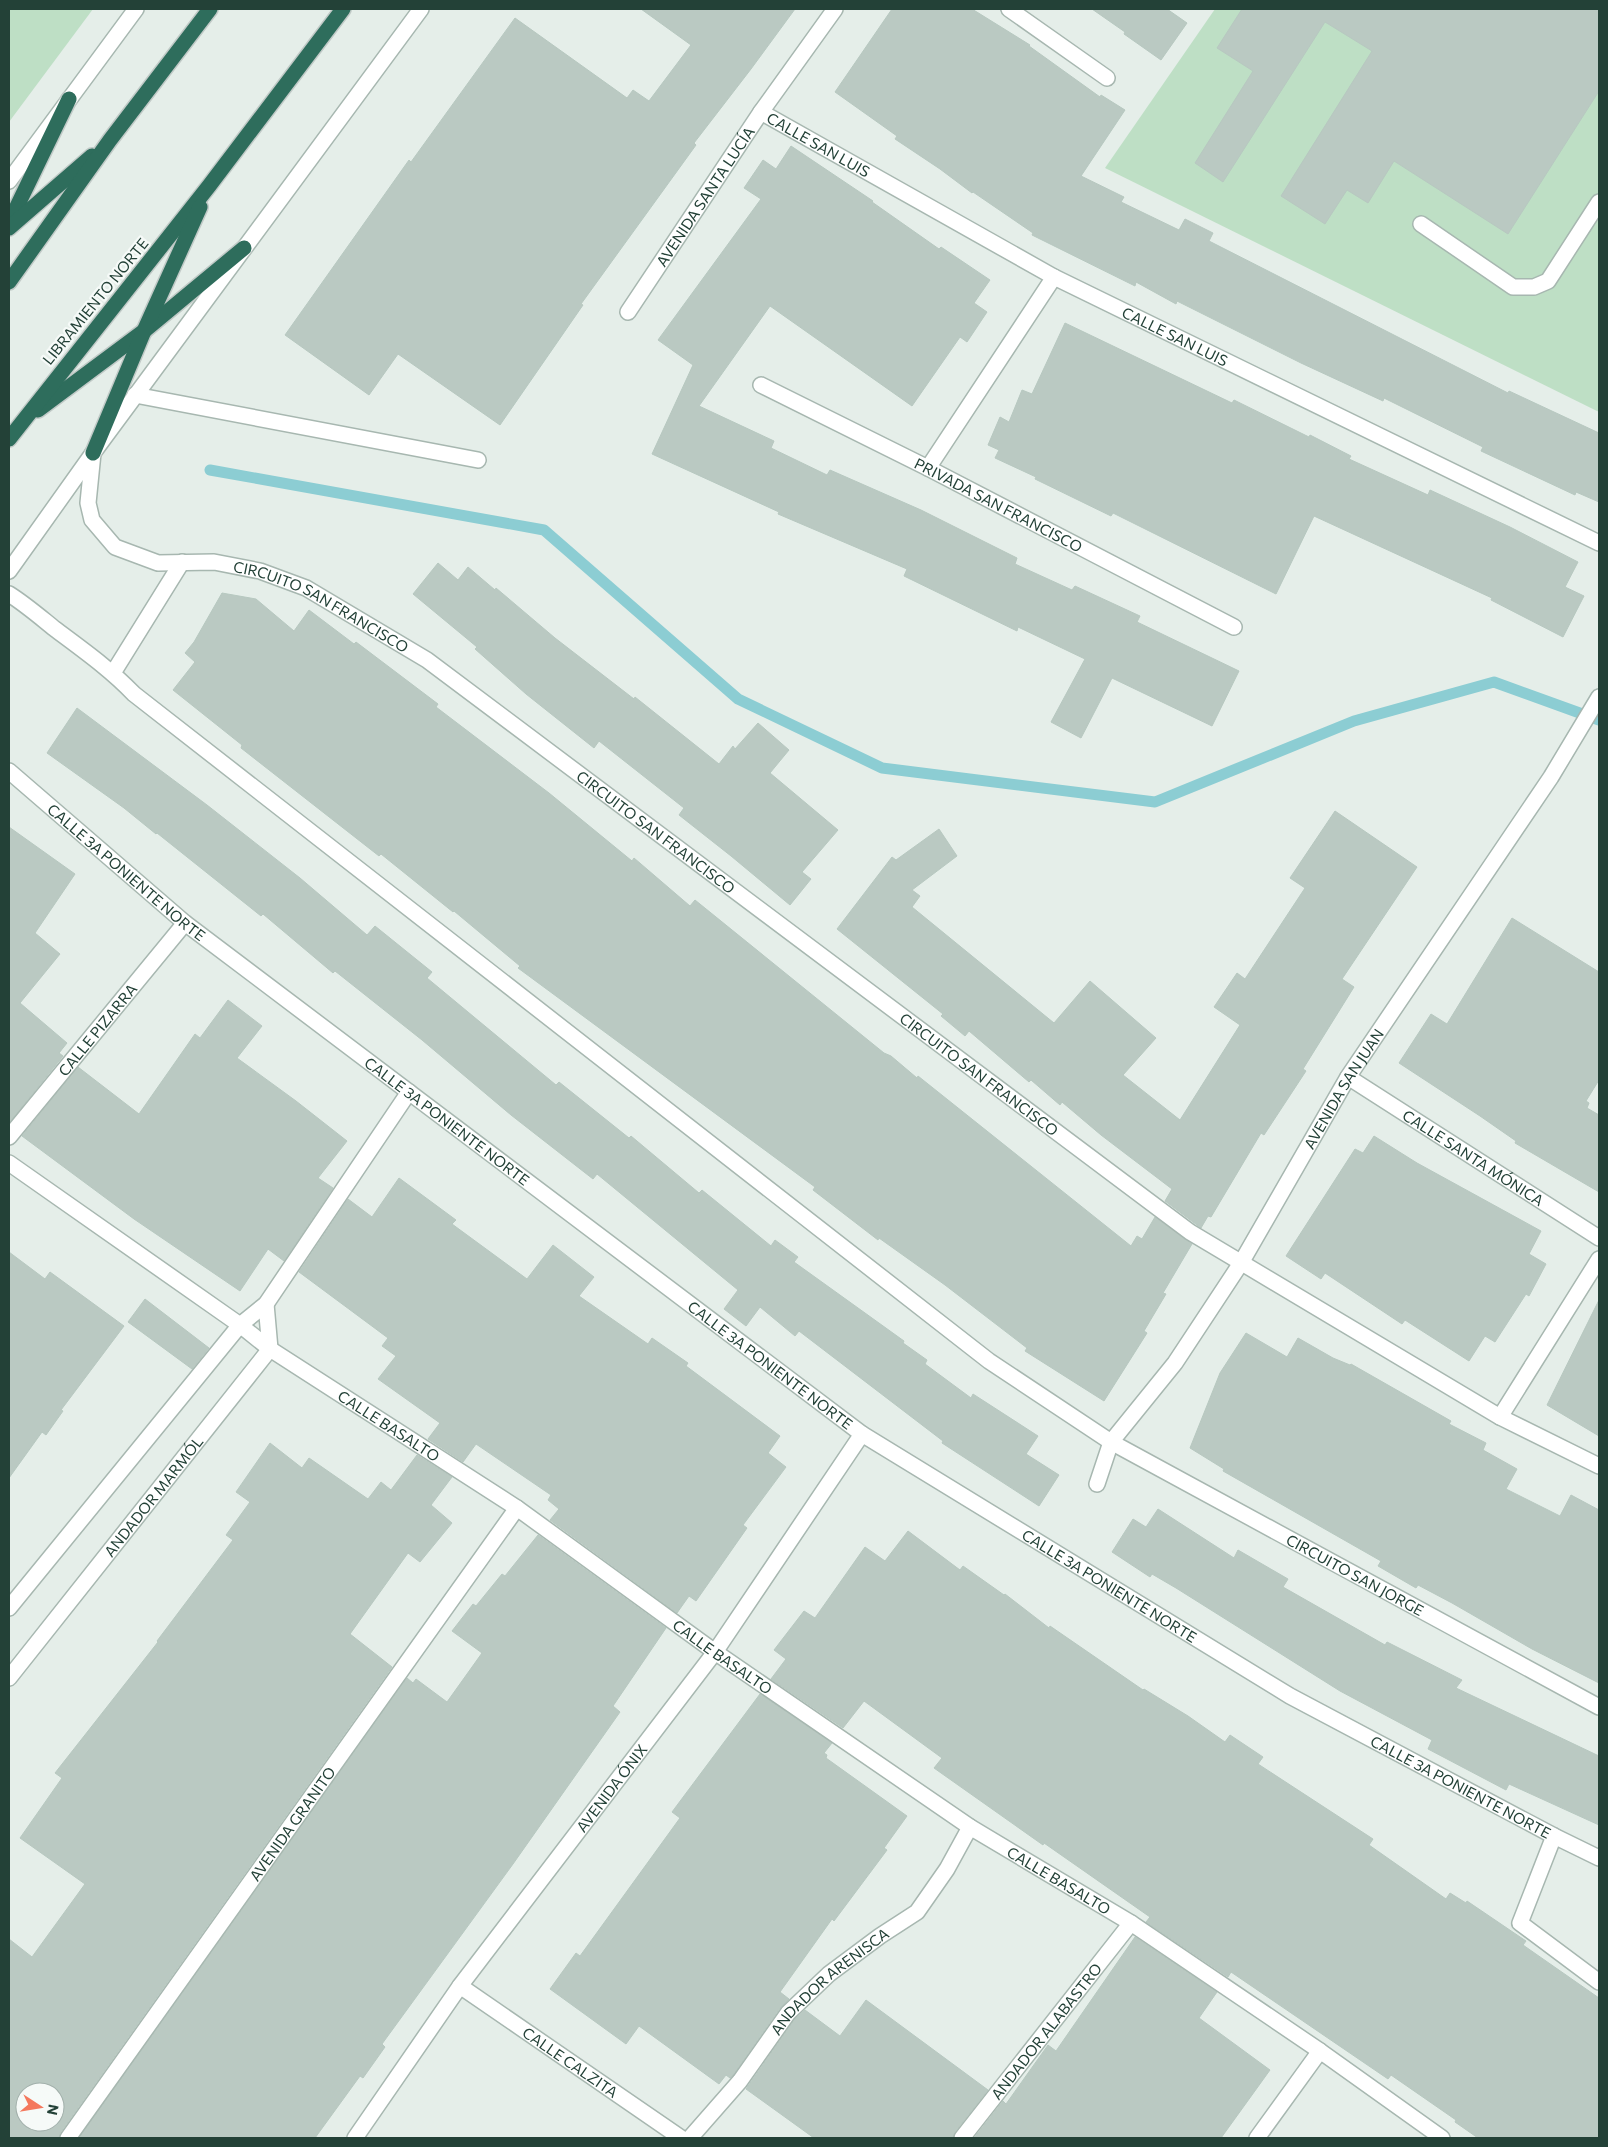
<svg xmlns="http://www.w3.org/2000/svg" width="1608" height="2147" font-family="Commissioner,sans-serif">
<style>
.green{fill:#bedfc5}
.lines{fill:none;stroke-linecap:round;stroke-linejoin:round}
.stream{stroke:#8ccdd3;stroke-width:11}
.building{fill:#bac9c2;stroke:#b7c8c0;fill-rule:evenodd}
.minor-casing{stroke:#a7b7b0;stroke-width:18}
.highway-casing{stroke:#c1cac7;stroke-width:18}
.minor{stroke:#fff;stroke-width:15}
.highway{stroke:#2e6d5c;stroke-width:15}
.labels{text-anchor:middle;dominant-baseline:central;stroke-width:4.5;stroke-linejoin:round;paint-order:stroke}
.street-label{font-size:15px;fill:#234137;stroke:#f6faf8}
</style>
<rect width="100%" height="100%" fill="#e5eee9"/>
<g class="green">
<path d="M9,9H93L9,122Z"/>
<path d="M1215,9H1599V412L1105,168Z"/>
</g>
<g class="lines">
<path class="stream" d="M210,470L544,530L738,699L882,768L1155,802L1354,721L1494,682L1599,720"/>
</g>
<g class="building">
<path d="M641,9H795L751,69L694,143L696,145L581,304L583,305L500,425L398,354L369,395L285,335L409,160L411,162L515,18L627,98L633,90L649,101L691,45Z"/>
<path d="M892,9H972L1030,45L1029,46L1100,97L1101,95L1125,110L1081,176L1124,197L1121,202L1179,230L1185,219L1213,233L1209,241L1508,393L1509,391L1599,433V502L1576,492L1575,495L1481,451L1483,447L1384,398L1383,401L1301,363L1177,301L1176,304L1136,282L1135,286L1032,235L1033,233L973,192L972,193L940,169L895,139L897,136L835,92Z"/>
<path d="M1092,9H1167L1187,23L1161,60L1124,34L1125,32Z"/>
<path d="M1242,9H1599V91L1508,234L1394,161L1368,203L1347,190L1325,224L1281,196L1372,51L1325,22L1223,182L1195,163L1253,71L1217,48Z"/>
<path d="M791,146L873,201L872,202L939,249L941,247L990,280L974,303L987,312L967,342L960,337L912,406L770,306L699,406L774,441L771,448L827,475L830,470L921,510L1017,558L1015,564L1072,590L1075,586L1140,616L1137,622L1239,671L1212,726L1112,678L1081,738L1051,722L1085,659L1018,627L1017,631L904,576L907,569L778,514L779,512L652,454L693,365L658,340L761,199L744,188L763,160L776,169Z"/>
<path d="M1065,323L1232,403L1234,400L1309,437L1310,435L1351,456L1349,459L1428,495L1430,490L1510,527L1578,562L1565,587L1584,596L1563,637L1491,600L1492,598L1314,516L1276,594L1113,513L1111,516L1035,479L1036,477L995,458L999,450L988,445L1000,417L1009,422L1022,390L1032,394Z"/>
<path d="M438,563L458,580L468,567L495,590L496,588L555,638L634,699L635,697L719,764L733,746L735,749L758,723L789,750L770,773L838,830L802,872L811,879L790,905L731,856L679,815L684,808L599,741L594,748L526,694L475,649L477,647L413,594Z"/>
<path d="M222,593L256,599L294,631L309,610L354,644L356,642L438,704L436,707L549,793L632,861L634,858L690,906L695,900L884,1053L891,1056L917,1078L918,1076L1131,1246L1137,1236L1142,1239L1155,1217L1192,1244L1163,1293L1166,1294L1144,1331L1147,1333L1104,1401L1025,1351L1027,1348L945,1285L879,1238L878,1240L813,1190L815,1187L518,968L520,966L454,911L453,912L381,854L379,856L241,748L242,745L173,690L195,662L185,653L194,642Z"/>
<path d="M77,708L207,805L300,878L367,935L375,926L432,972L427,978L556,1085L559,1082L629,1138L631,1136L699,1193L702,1190L771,1246L775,1240L798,1257L794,1262L904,1341L903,1343L927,1360L925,1364L971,1398L973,1394L1038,1436L1026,1454L1059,1475L1039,1506L942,1443L943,1441L799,1331L795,1336L760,1307L746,1326L724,1309L738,1290L597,1174L593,1179L511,1115L422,1040L335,971L333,973L263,914L261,916L157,833L156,834L124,808L47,753Z"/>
<path d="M1335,811L1417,867L1342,979L1354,987L1303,1069L1306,1071L1264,1135L1261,1133L1211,1217L1208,1216L1201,1228L1165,1201L1172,1189L1101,1135L1062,1102L1060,1105L1031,1080L1029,1082L969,1031L965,1036L941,1016L943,1014L837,929L892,857L896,860L939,829L957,856L912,890L920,896L912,907L1054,1023L1090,981L1156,1038L1123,1075L1180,1120L1240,1025L1214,1007L1237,973L1245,979L1305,888L1290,878Z"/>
<path d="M9,827L75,874L35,933L60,954L20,1003L67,1043L59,1053L63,1056L9,1123Z"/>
<path d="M1512,918L1599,972V1080L1586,1101L1589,1103L1587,1108L1599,1115V1192L1515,1143L1516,1141L1480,1116L1399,1063L1431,1014L1447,1024Z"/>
<path d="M228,1000L262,1026L237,1058L296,1101L347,1141L318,1178L333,1188L284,1261L268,1249L240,1291L134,1219L22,1136L78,1067L139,1114L195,1034L200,1038Z"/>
<path d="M1374,1136L1417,1163L1541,1231L1529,1254L1546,1264L1529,1296L1526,1294L1495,1342L1485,1336L1469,1361L1405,1320L1402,1324L1325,1273L1321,1279L1286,1256L1355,1149L1363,1153Z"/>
<path d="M399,1178L456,1220L452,1224L527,1279L553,1245L594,1277L579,1296L648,1344L652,1338L688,1363L686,1366L780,1436L768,1453L786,1467L743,1525L747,1528L696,1601L689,1596L677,1613L550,1520L559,1509L548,1500L551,1495L476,1444L463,1462L428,1439L440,1423L378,1379L396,1356L382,1346L388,1338L299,1272L348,1199L372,1217Z"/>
<path d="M9,1252L45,1279L50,1272L124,1326L61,1410L63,1411L46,1435L42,1432L9,1478Z"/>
<path d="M145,1299L209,1348L192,1369L128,1322Z"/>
<path d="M1599,1300V1436L1547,1405Z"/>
<path d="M1246,1333L1287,1357L1298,1338L1333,1358L1350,1365L1351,1364L1451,1421L1449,1424L1486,1443L1483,1450L1517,1469L1506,1489L1560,1516L1571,1495L1599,1510V1683L1532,1649L1452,1603L1418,1585L1416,1588L1378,1566L1381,1561L1223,1471L1224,1469L1190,1448L1220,1373Z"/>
<path d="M270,1443L302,1468L309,1458L368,1499L381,1482L391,1490L417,1455L452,1477L431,1505L452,1523L420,1562L408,1553L350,1634L392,1667L60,2133L59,2138H9V1939L32,1957L85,1884L20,1838L62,1778L55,1773L158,1642L157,1641L233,1540L226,1535L250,1502L236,1492ZM25,2092H55V2122H25Z"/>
<path d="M1158,1509L1234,1558L1238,1550L1288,1579L1283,1587L1385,1645L1387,1642L1462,1680L1456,1688L1599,1756V1825L1509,1784L1506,1790L1428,1749L1432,1740L1340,1691L1176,1588L1152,1574L1150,1577L1112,1552L1133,1519L1146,1527Z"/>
<path d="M908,1531L960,1570L963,1566L1004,1595L1005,1594L1049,1628L1050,1626L1143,1690L1144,1689L1188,1716L1225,1742L1230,1735L1263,1757L1258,1764L1373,1839L1369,1845L1446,1899L1450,1893L1466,1903L1467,1901L1526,1941L1523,1945L1599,1998V2138H1478L1455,2122L1456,2120L1391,2075L1388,2079L1231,1972L1228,1977L1146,1922L1150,1917L1044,1843L1043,1845L934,1768L942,1758L864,1701L843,1728L771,1679L786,1659L774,1650L804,1611L815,1618L865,1547L885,1561Z"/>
<path d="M538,1535L666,1628L613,1706L620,1712L513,1864L382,2044L385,2047L363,2078L360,2076L315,2138H79L407,1678L413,1683L416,1679L447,1702L482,1653L452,1631L473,1604L476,1606L502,1574L505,1576Z"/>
<path d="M760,1694L832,1743L824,1753L827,1755L826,1758L907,1816L884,1848L887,1850L834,1921L832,1919L780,1992L789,1999L780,2008L733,2075L730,2078L726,2075L719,2084L639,2026L626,2044L550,1989L576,1953L580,1956L680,1818L672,1812Z"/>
<path d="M1135,1937L1217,1992L1199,2018L1270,2070L1221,2138H974L1003,2101L1006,2104L1048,2045L1056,2051Z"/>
<path d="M866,2000L988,2090L955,2132L953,2138H814L746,2089L795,2019L805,2010L840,2036Z"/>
</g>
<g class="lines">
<defs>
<g id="minor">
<path d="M1009,9L1107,78"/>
<path id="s1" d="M761,112L1054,277L1599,543"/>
<path d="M9,181L136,9"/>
<path d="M1421,224L1513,287H1534L1548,281L1599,202"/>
<path id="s2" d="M628,312L761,112L835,9"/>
<path id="s3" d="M761,385L928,468L1234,627"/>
<path d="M135,395L478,460"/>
<path id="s4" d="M93,453L88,503L92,520L115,547L158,563L214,562L260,571L306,588L427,660L1190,1232L1500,1417L1599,1466"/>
<path d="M928,468L1054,277"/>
<path d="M9,571L93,453L421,9"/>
<path id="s5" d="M9,594C25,604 40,617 55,629C83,650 110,669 134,694L989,1361L1111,1442L1599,1707"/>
<path d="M113,673L182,562"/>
<path id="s6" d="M9,771L185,923L862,1434L1290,1696L1554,1836L1599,1858"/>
<path id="s7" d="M1348,1077L1599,1238"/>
<path id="s8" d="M9,1137L185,923"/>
<path id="s9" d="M9,1163L240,1325L270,1349L517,1508L715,1652L970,1827L1131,1923L1320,2051L1442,2138"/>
<path d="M1500,1417L1599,1259"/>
<path id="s10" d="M1097,1484L1111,1442L1175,1363L1241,1263L1348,1077L1551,777L1599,697"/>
<path d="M9,1608L240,1325L266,1304L409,1092"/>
<path id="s11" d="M9,1678L270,1349L266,1304"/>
<path d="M1554,1836L1520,1923L1599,1982"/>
<path id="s12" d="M460,1986L681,2138"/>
<path id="s13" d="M68,2138L517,1508"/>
<path id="s14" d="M355,2138L460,1986L715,1652L862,1434"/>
<path id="s15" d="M690,2138L740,2081L788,2013L829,1974L880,1936L917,1912L947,1869L970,1827"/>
<path id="s16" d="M962,2138L1131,1923"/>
<path d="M1257,2138L1320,2051"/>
</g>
<g id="highway">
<path d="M9,223L69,99"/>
<path d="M9,228L92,156"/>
<path d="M9,282L110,140L210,9"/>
<path d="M38,410L144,331L244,248"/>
<path d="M9,439L209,186L343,9"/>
<path d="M93,453L144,331L200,207"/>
</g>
</defs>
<use href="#minor" class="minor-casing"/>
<use href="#highway" class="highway-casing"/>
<use href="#minor" class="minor"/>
<use href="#highway" class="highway"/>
</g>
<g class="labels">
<g class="street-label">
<text stroke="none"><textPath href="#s1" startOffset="66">CALLE SAN LUIS</textPath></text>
<text stroke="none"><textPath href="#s2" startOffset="139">AVENIDA SANTA LUCÍA</textPath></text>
<text transform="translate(95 301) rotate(-51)">LIBRAMIENTO NORTE</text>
<text stroke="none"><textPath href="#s1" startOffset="471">CALLE SAN LUIS</textPath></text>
<text stroke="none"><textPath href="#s3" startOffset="266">PRIVADA SAN FRANCISCO</textPath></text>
<text stroke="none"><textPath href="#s4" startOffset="322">CIRCUITO SAN FRANCISCO</textPath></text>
<text stroke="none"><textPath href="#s4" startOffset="728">CIRCUITO SAN FRANCISCO</textPath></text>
<text stroke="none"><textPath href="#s6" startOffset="155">CALLE 3A PONIENTE NORTE</textPath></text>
<text stroke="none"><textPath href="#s8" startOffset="139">CALLE PIZARRA</textPath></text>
<text stroke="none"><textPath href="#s4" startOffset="1132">CIRCUITO SAN FRANCISCO</textPath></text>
<text stroke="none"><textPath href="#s10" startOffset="468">AVENIDA SAN JUAN</textPath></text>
<text stroke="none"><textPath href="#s6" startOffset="561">CALLE 3A PONIENTE NORTE</textPath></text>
<text stroke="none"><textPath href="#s7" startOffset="149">CALLE SANTA MÓNICA</textPath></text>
<text stroke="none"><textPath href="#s6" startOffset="966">CALLE 3A PONIENTE NORTE</textPath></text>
<text stroke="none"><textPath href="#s9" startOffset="462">CALLE BASALTO</textPath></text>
<text stroke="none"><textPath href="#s11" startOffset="232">ANDADOR MARMÓL</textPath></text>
<text stroke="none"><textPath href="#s5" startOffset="1669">CIRCUITO SAN JORGE</textPath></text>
<text stroke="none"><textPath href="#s6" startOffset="1371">CALLE 3A PONIENTE NORTE</textPath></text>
<text stroke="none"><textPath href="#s9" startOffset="868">CALLE BASALTO</textPath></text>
<text stroke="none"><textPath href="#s6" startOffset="1776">CALLE 3A PONIENTE NORTE</textPath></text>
<text stroke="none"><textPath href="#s14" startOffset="434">AVENIDA ÓNIX</textPath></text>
<text stroke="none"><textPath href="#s13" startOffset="386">AVENIDA GRANITO</textPath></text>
<text stroke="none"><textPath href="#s9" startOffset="1272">CALLE BASALTO</textPath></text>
<text stroke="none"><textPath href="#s15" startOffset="211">ANDADOR ARENISCA</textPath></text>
<text stroke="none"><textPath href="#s16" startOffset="136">ANDADOR ALABASTRO</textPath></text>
<text stroke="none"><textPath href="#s12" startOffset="134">CALLE CALZITA</textPath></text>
</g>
</g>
<rect width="1608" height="2147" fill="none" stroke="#234137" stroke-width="20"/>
<g transform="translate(40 2107) rotate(102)"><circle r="24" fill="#f6faf8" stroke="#a2b0ab"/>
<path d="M0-4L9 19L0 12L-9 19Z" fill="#f4785d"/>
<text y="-8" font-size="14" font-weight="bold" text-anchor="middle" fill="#234137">N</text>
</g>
</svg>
